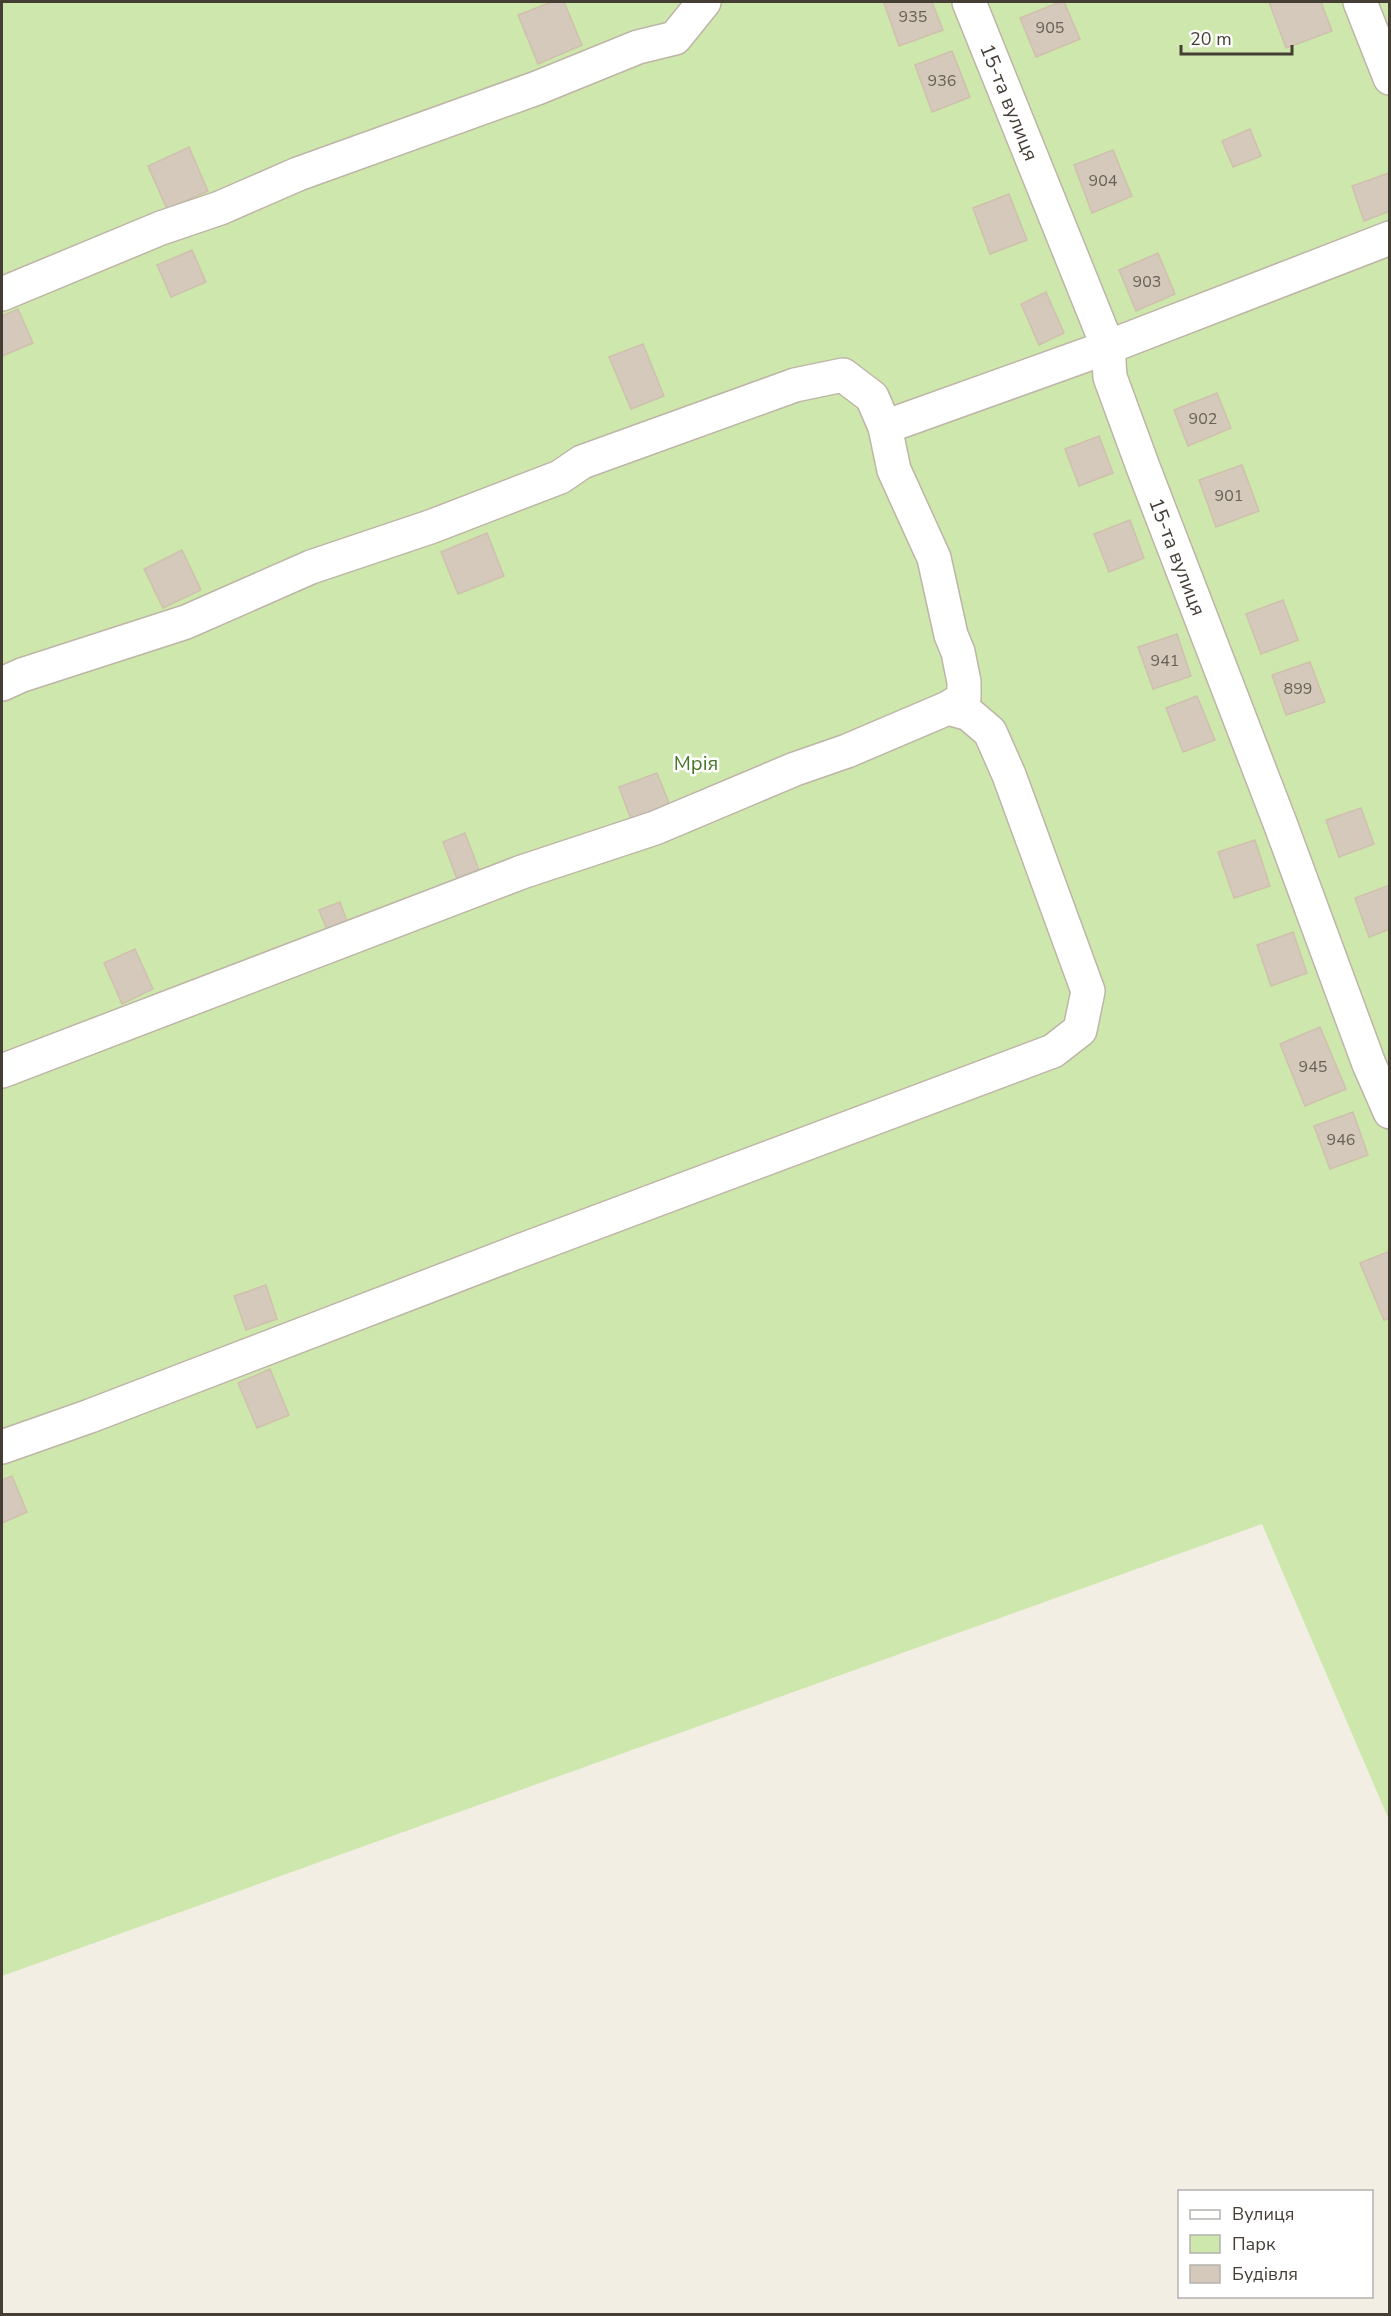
<svg xmlns="http://www.w3.org/2000/svg" width="1391" height="2316" font-family="'Nunito Sans',sans-serif">
<style>
.green{fill:#cee7ac}
.building{fill:#d4c9ba;stroke:#cfc1ad;stroke-width:1.5}
.lines{fill:none;stroke-linecap:round;stroke-linejoin:round}
.street-casing{stroke:#beb5a7;stroke-width:36}
.street{stroke:#fff;stroke-width:33}
.labels{text-anchor:middle;dominant-baseline:central;stroke-width:5;stroke-linejoin:round;paint-order:stroke}
.number-label{font-size:16px;fill:#686156}
.street-label{font-size:20px;fill:#443e34;stroke:#fff}
.park-label{font-size:20px;fill:#477628;stroke:#fff}
</style>
<rect width="100%" height="100%" fill="#f2eee4"/>
<path class="green" d="M2,2H1389V1820L1262,1524L2,1976Z"/>
<g class="building">
<path d="M552,2H564L582,45L538,64L518,15Z"/>
<path d="M889,2H932L943,30L899,46L884,3Z"/>
<path d="M1060,2H1064L1080,39L1036,57L1020,18Z"/>
<path d="M1269,2H1321L1332,31L1286,48Z"/>
<path d="M952,51L970,97L932,112L915,65Z"/>
<path d="M1250,129L1261,156L1233,167L1222,141Z"/>
<path d="M189,147L208,191L167,209L148,166Z"/>
<path d="M1113,150L1132,196L1092,213L1074,165Z"/>
<path d="M1389,173L1390,211L1364,221L1352,186Z"/>
<path d="M1009,194L1027,240L990,254L973,208Z"/>
<path d="M192,250L206,282L171,297L157,265Z"/>
<path d="M1158,253L1175,294L1136,311L1119,270Z"/>
<path d="M1046,292L1064,333L1039,345L1021,304Z"/>
<path d="M18,309L33,343L2,356V316Z"/>
<path d="M643,344L664,396L631,409L609,357Z"/>
<path d="M1217,393L1231,428L1188,446L1174,410Z"/>
<path d="M1099,436L1113,473L1079,486L1065,449Z"/>
<path d="M1242,465L1259,511L1216,527L1199,480Z"/>
<path d="M1130,520L1144,558L1109,572L1094,534Z"/>
<path d="M487,533L504,576L458,594L441,552Z"/>
<path d="M182,550L201,590L163,608L144,569Z"/>
<path d="M1283,600L1298,640L1261,654L1246,614Z"/>
<path d="M1177,634L1191,676L1153,689L1138,647Z"/>
<path d="M1310,662L1325,702L1286,715L1272,675Z"/>
<path d="M1197,696L1215,740L1183,752L1166,708Z"/>
<path d="M657,773L671,808L632,822L619,787Z"/>
<path d="M1361,808L1374,844L1339,857L1326,820Z"/>
<path d="M465,833L479,870L457,879L443,842Z"/>
<path d="M1255,840L1270,886L1234,898L1218,852Z"/>
<path d="M1390,885V929L1369,937L1355,898Z"/>
<path d="M340,902L347,921L327,930L319,910Z"/>
<path d="M1293,932L1307,973L1271,986L1257,945Z"/>
<path d="M135,949L153,989L122,1004L104,963Z"/>
<path d="M1320,1027L1346,1089L1305,1106L1280,1044Z"/>
<path d="M1353,1112L1368,1155L1330,1169L1314,1126Z"/>
<path d="M1390,1251V1318L1384,1320L1360,1263Z"/>
<path d="M266,1285L277,1319L246,1330L234,1296Z"/>
<path d="M270,1369L289,1415L257,1428L238,1383Z"/>
<path d="M12,1476L27,1512L2,1523V1480Z"/>
</g>
<g class="lines">
<defs>
<g id="street">
<path id="s1" d="M969,2L1108,347L1110,377L1143,467L1280,823L1369,1064L1390,1112"/>
<path d="M1360,2L1390,78"/>
<path d="M2,294L161,228L220,208L298,174L537,88L638,47L675,38L704,2"/>
<path d="M885,427L1108,347L1390,238"/>
<path d="M2,684L22,675L186,622L311,567L430,527L560,477L582,462L795,385L843,375L872,397L885,427L894,470L934,558L951,635L958,652L964,682V698L948,708L847,751L795,769L655,828L522,872L2,1071"/>
<path d="M2,1447L90,1416L517,1252L1053,1051L1080,1030L1088,991L1009,775L990,732L969,714L948,708"/>
</g>
</defs>
<use href="#street" class="street-casing"/>
<use href="#street" class="street"/>
</g>
<g class="labels">
<g class="number-label">
<text x="913" y="17">935</text>
<text x="1050" y="28">905</text>
<text x="942" y="81">936</text>
<text x="1103" y="181">904</text>
<text x="1147" y="282">903</text>
<text x="1203" y="419">902</text>
<text x="1229" y="496">901</text>
<text x="1165" y="661">941</text>
<text x="1298" y="689">899</text>
<text x="1313" y="1067">945</text>
<text x="1341" y="1140">946</text>
</g>
<g class="street-label">
<text stroke="none"><textPath href="#s1" startOffset="108">15-та вулиця</textPath></text>
<text stroke="none"><textPath href="#s1" startOffset="594">15-та вулиця</textPath></text>
</g>
<g class="park-label">
<text x="696" y="763">Мрія</text>
</g>
</g>
<rect width="1391" height="2316" fill="none" stroke="#443e34" stroke-width="6"/>
<rect x="1178" y="2190" width="195" height="108" fill="#ffffff" stroke="#b4b2ae" stroke-width="1.5"/>
<rect x="1190" y="2210" width="30" height="9" fill="#ffffff" stroke="#b4b2ae" stroke-width="1.5"/>
<text x="1232" y="2220" font-size="18" fill="#443e34">Вулиця</text>
<rect x="1190" y="2235" width="30" height="18" fill="#cee7ac" stroke="#b4b2ae" stroke-width="1.5"/>
<text x="1232" y="2250" font-size="18" fill="#443e34">Парк</text>
<rect x="1190" y="2265" width="30" height="18" fill="#d4c9ba" stroke="#b4b2ae" stroke-width="1.5"/>
<text x="1232" y="2280" font-size="18" fill="#443e34">Будівля</text>
<path d="M1181 45v9h111v-9" fill="none" stroke="#443e34" stroke-width="3"/>
<text x="1190" y="45" font-size="18" fill="#443e34" stroke="#ffffff" stroke-width="4.5" paint-order="stroke">20 m</text>
</svg>
